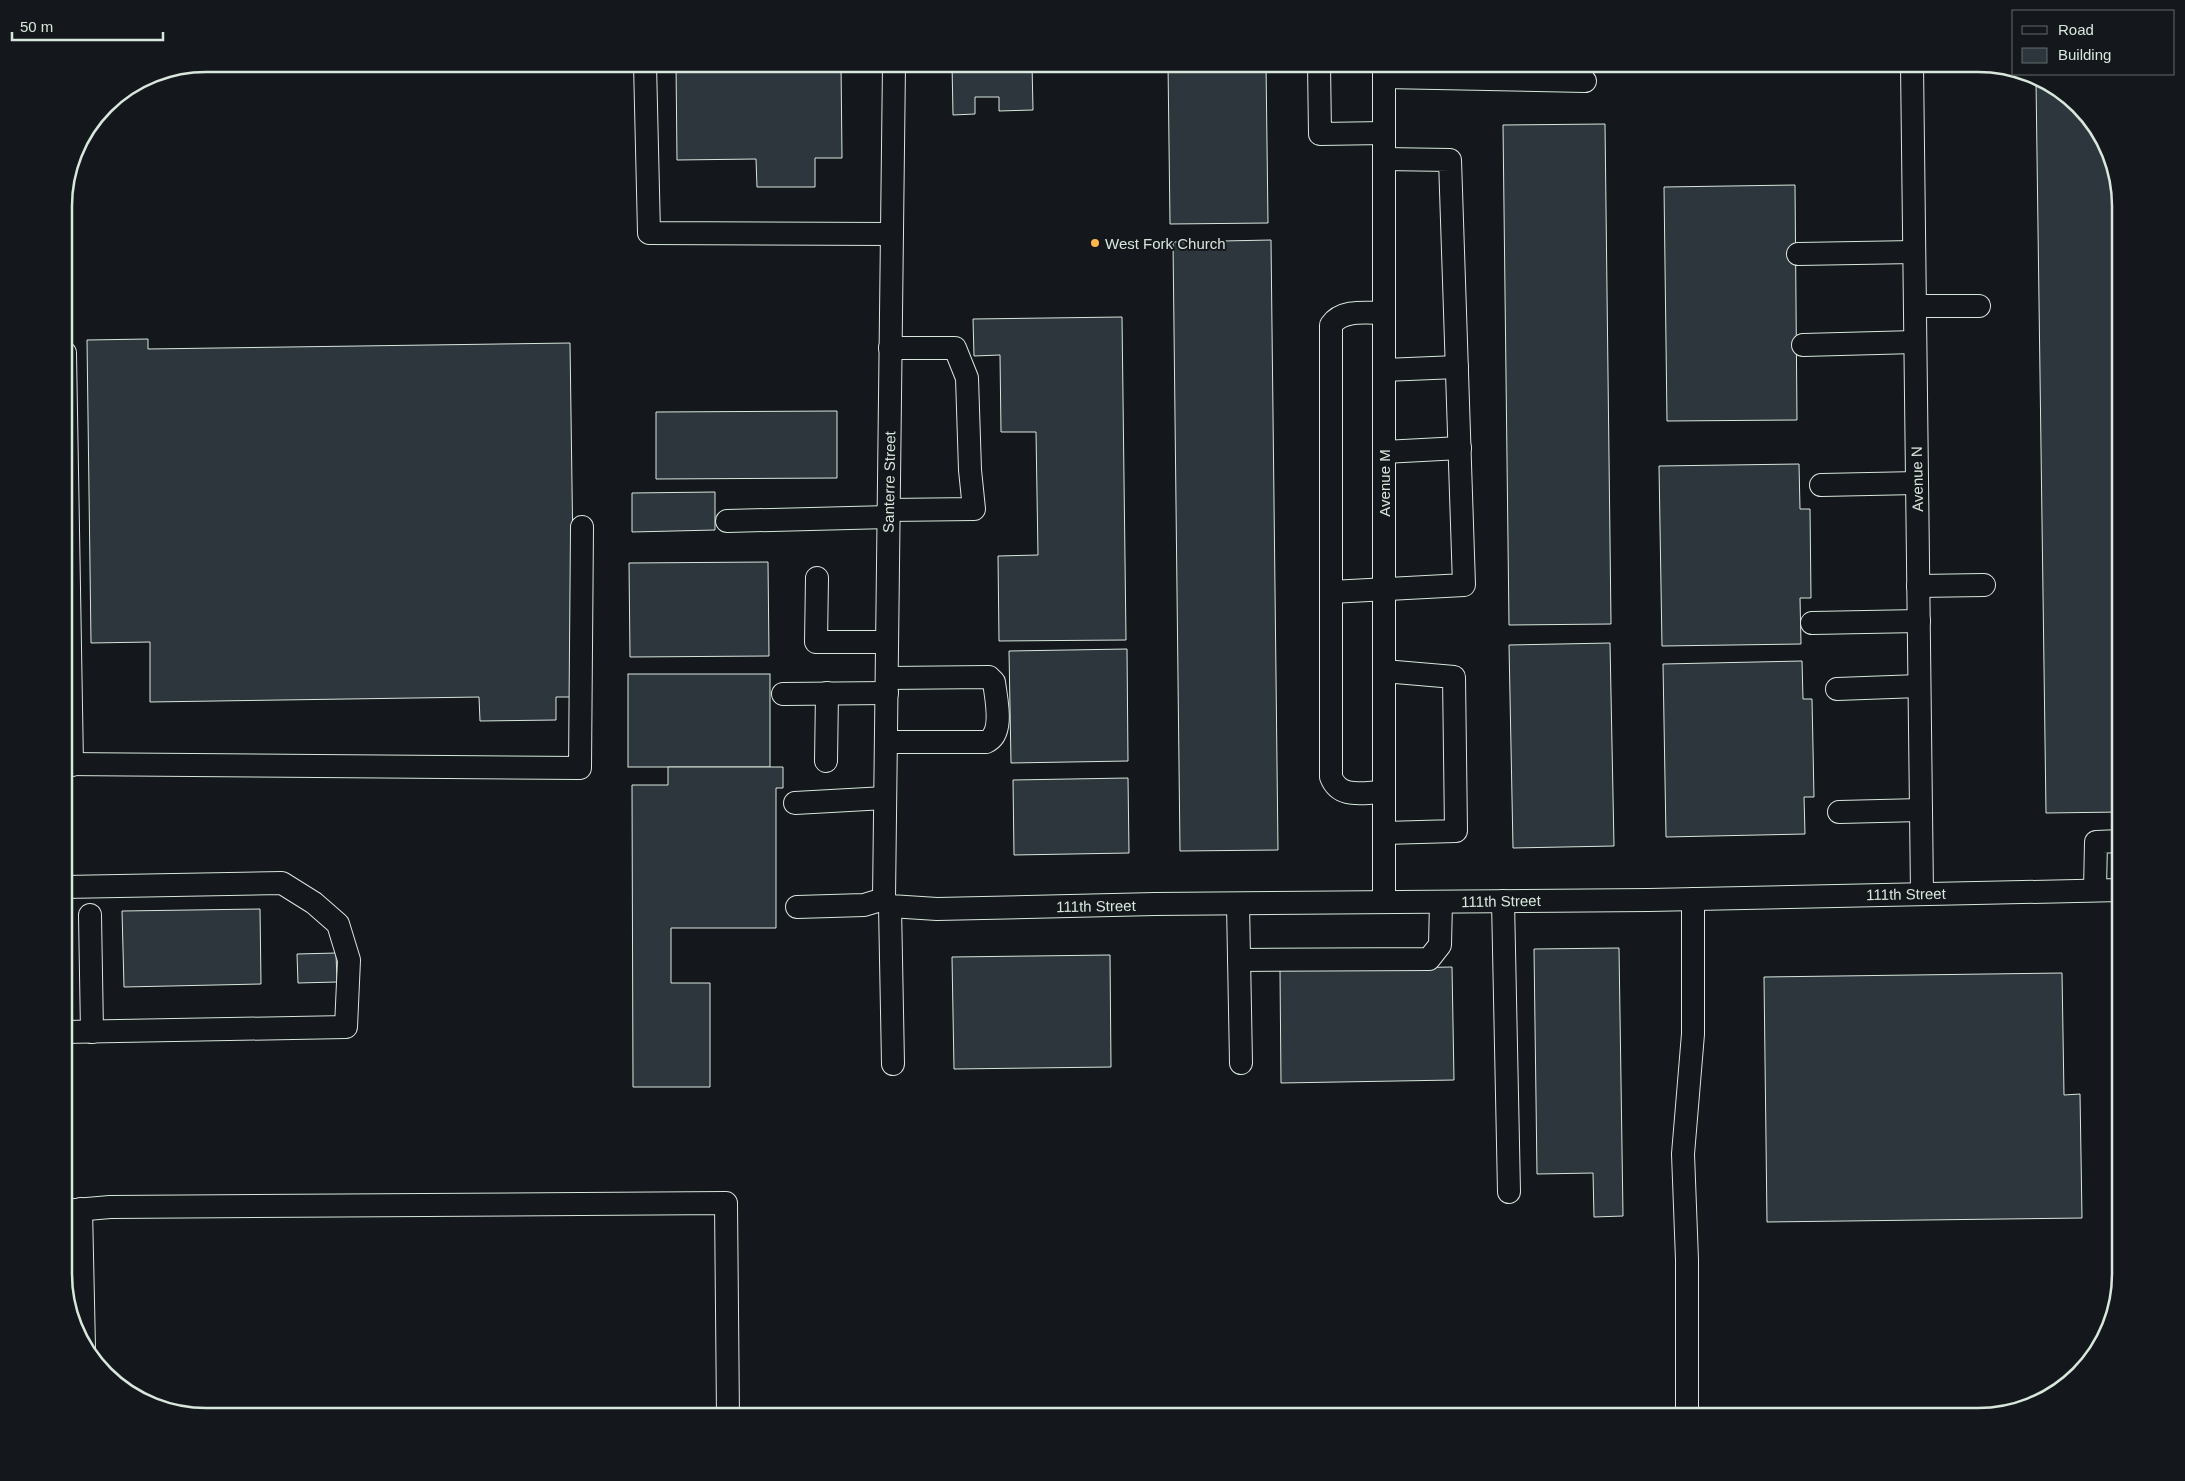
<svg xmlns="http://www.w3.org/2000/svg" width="2185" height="1481" font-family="Arial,sans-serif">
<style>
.building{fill:#2c363c;stroke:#d8e6dc}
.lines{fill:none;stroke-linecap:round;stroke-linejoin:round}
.minor-casing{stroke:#d8e6dc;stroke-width:24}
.minor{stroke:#14181c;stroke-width:22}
.poi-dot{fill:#ffb74d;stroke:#14181c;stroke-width:2}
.labels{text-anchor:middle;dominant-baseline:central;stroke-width:4;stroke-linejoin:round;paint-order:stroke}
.poi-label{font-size:15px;fill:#d8e6dc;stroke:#14181c;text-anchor:start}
.street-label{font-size:15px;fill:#d8e6dc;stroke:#14181c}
.rim{fill:none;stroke:#d8e6dc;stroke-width:2.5}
</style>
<rect width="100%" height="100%" fill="#14181c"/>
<g class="building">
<path d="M676,64H841L842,158H815V187H757L756,159L677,160Z"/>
<path d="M952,64H1032L1033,110L999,111V97H975V114L953,115Z"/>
<path d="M1168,64H1266L1268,223L1170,224Z"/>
<path d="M2036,81L2058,88L2102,135L2121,206V812L2046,813Z"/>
<path d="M1605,124L1611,624L1509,625L1503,125Z"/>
<path d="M1795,185L1797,420L1667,421L1664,187Z"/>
<path d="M1271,240L1278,850L1180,851L1173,242Z"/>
<path d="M1122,317L1126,640L999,641L998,556L1038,555L1036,432H1001L1000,355L974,356L973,319Z"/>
<path d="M148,339V349L570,343L575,697H556V720L480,721L479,697L150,702V642L91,643L87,340Z"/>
<path d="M837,411V478L656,479V412Z"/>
<path d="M1799,464L1800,509H1810L1811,598H1800L1801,644L1662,646L1659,466Z"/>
<path d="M715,492V530L632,532V493Z"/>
<path d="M768,562L769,656L630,657L629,563Z"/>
<path d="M1610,643L1614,846L1513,848L1509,645Z"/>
<path d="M1127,649L1128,761L1011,763L1009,651Z"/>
<path d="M1802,661L1803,699H1812L1814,797H1804L1805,834L1666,837L1663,664Z"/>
<rect x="628" y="674" width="142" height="93"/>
<path d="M668,767H783V788H776V928H671V983H710V1087H633L632,785H668Z"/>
<path d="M1128,778L1129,853L1014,855L1013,780Z"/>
<path d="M260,909L261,984L124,987L122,911Z"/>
<path d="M1619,948L1623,1216L1594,1217L1593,1173L1537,1174L1534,949Z"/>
<path d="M336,953L337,982L298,983L297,954Z"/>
<path d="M1110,955L1111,1067L954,1069L952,957Z"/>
<path d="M1452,967L1454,1080L1281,1083L1280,970Z"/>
<path d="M2062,973L2064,1095L2080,1094L2082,1218L1767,1222L1764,977Z"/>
</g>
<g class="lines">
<defs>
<g id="minor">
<path d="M645,64L649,233L892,234"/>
<path d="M1319,64L1320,134L1384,133"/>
<path d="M1384,64V902"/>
<path d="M1912,64L1922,894"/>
<path d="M1384,77L1585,81"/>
<path d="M1798,254L1914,252"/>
<path d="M1915,306H1979"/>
<path d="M1384,313C1366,313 1342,309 1331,325V777C1340,800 1364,792 1384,792"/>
<path d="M1803,345L1915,342"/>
<path d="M65,353L72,765"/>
<path d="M1384,370L1457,367"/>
<path d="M1384,452L1460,448"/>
<path d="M1821,485L1917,483"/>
<path d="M888,510L974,509L970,470L967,378L955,348H890"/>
<path d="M727,521L889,517"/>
<path d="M817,578L816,642H887"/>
<path d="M1918,586L1984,585"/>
<path d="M1331,592L1464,585L1450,160L1384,159"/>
<path d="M1812,623L1919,621"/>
<path d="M1837,689L1919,686"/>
<path d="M783,694L887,693"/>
<path d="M886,742H986C1005,734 996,699 994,682L989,677L887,678"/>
<path d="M826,761L827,693"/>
<path d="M64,764L580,768L582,527"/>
<path d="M795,803L885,798"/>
<path d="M1839,812L1921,810"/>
<path d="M1384,833L1456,831L1454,677L1384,671"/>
<path d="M64,887L282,883L314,903L338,924L349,960L346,1027L64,1032"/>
<path d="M2095,890L2096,842L2121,841"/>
<path d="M884,899L890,906L937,909L1155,904L1649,900L2121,890"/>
<path d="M884,899L894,64"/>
<path d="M1503,901L1509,1192"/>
<path d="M1238,904L1241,1063"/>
<path d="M890,906L893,1064"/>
<path d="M797,907L864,905L884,899"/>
<path d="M90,915L92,1032"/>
<path d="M1239,960L1429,959L1440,945L1441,902"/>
<path d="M81,1209L84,1348"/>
<path d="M64,1211L110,1207L726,1203L728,1417"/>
<path d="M1687,1417V1260L1683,1154L1693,1034V899"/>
</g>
</defs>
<use href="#minor" class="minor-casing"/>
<use href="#minor" class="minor"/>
</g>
<circle class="poi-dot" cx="1095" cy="243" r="5"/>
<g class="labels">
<g class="poi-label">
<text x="1105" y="243">West Fork Church</text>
</g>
<g class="street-label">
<text transform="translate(1917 479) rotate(-91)">Avenue N</text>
<text transform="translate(889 482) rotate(-89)">Santerre Street</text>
<text transform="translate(1384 483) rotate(-90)">Avenue M</text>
<text transform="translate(1906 894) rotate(-1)">111th Street</text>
<text transform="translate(1501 901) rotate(-1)">111th Street</text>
<text transform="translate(1096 906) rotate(-1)">111th Street</text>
</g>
</g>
<path d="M0 0H2185V1481H0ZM206 72H1978A134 134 0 0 1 2112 206V1274A134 134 0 0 1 1978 1408H206A134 134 0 0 1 72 1274V206A134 134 0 0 1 206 72Z" fill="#14181c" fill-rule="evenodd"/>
<path class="rim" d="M206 72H1978A134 134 0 0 1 2112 206V1274A134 134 0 0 1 1978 1408H206A134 134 0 0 1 72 1274V206A134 134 0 0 1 206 72Z"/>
<rect x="2012" y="10" width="162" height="65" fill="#14181c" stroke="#626a69"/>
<rect x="2022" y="26" width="25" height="8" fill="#14181c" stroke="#626a69"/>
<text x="2058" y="35" font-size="15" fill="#d8e6dc">Road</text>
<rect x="2022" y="48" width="25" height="15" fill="#2c363c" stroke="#626a69"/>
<text x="2058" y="60" font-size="15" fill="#d8e6dc">Building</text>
<path d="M12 32v8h151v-8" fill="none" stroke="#d8e6dc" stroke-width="2.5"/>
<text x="20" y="32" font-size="15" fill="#d8e6dc" stroke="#14181c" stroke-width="4" paint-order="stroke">50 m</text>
</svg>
